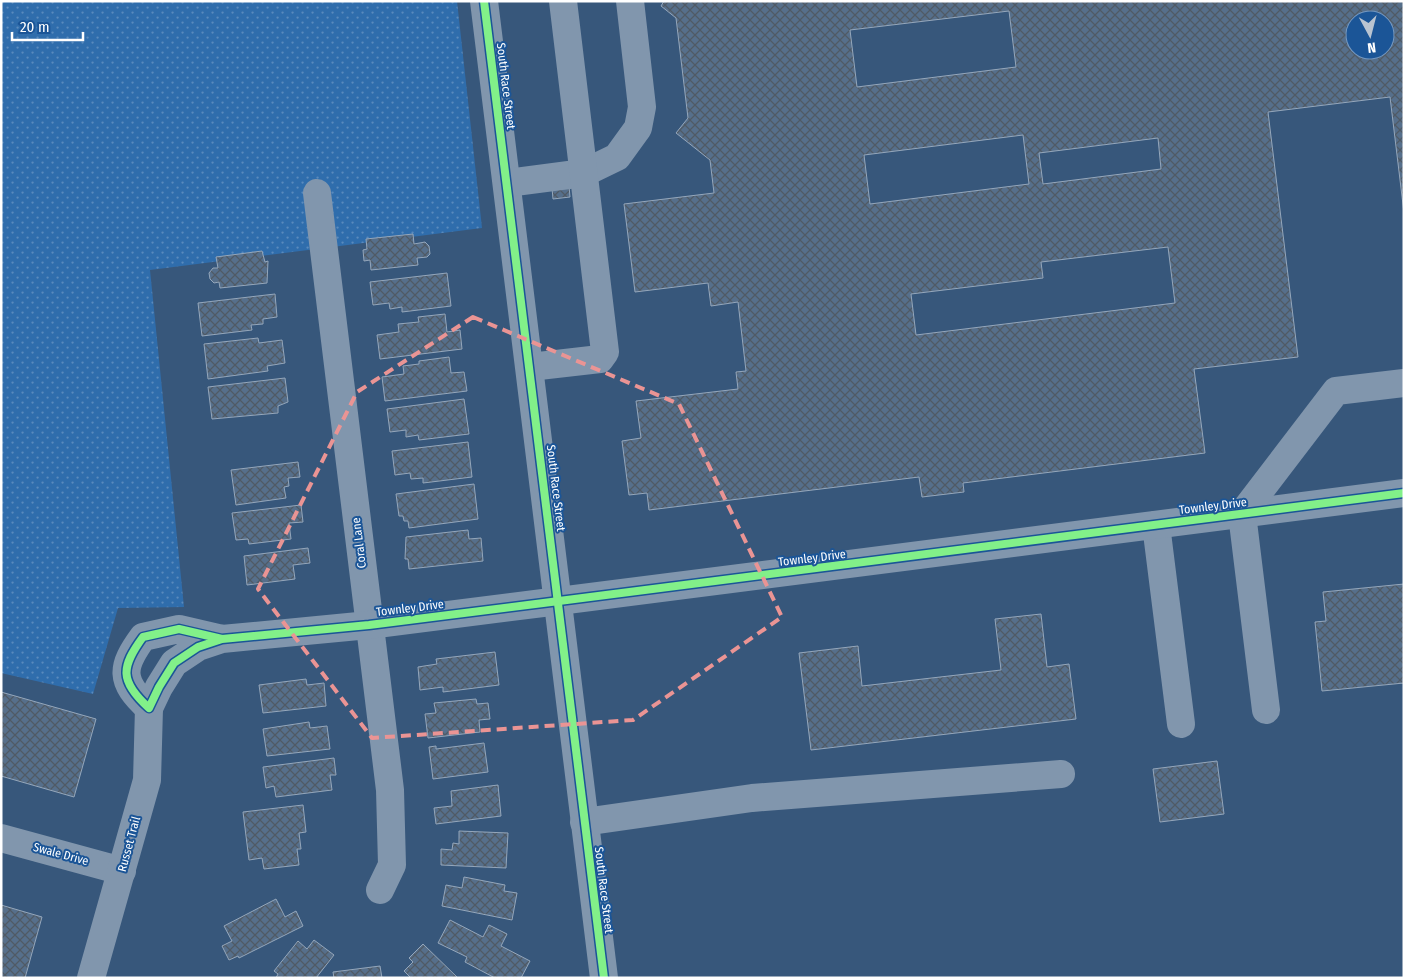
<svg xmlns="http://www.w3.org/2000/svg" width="1405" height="979" font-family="'Fira Sans Condensed',sans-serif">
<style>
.grass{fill:url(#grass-dots)}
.building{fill:url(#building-cross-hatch);stroke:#95a7bb;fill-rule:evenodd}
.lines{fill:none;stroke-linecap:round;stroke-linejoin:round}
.minor{stroke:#8196ad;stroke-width:28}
.cycleway-casing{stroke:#1b5597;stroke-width:11}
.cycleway{stroke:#82f089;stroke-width:8}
.marked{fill:none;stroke:#ea9494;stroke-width:4;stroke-dasharray:10 6;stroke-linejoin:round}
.labels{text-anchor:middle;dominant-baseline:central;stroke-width:4;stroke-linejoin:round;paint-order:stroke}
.street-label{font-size:12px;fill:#fff;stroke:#1b5597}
</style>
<defs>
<pattern id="grass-dots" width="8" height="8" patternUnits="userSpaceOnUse" patternTransform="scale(1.25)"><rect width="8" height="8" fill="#2f6dac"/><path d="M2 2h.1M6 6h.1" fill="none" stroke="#598abd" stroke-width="1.8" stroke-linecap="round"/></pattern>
<pattern id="building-cross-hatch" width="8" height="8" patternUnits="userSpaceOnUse" patternTransform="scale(1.25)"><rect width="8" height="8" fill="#566f8b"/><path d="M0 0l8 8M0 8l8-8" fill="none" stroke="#505a65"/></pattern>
</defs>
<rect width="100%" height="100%" fill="#37577b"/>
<path class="grass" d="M1,1H457L482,228L150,270L184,607L118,608L93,694L1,673Z"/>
<g class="building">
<path d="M664,1H1404V213L1390,97L1268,112L1298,357L1194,369L1205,453L963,483L964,492L922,497L919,477L649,510L647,493L629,495L622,441L641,438L636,401L738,389L736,372L746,371L738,302L711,306L708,283L635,292L624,204L714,193L710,160L676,133L688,118L676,18L661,6ZM1009,11L1016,67L857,87L850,30ZM1355,20H1385V50H1355ZM1023,135L1029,184L870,204L864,155ZM1158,138L1161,169L1043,184L1039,153ZM1168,247L1175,303L916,335L911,294L1043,278L1041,262Z"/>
<path d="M569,186L570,197L553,199L552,188Z"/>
<path d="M413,234L414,244L425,242L429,246L430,254L427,257L417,258L418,265L371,270L370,260L364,261L363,250L367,249L366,239Z"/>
<path d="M262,251L265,262L268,261L267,283L220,288L219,282L214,283L210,279L209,273L213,268H218L216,257Z"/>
<path d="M447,273L451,306L402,312V307L390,309L389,303L373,305L370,282Z"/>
<path d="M275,294L277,317L263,319V324L251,325L252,330L202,336L198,303Z"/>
<path d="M445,314L447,332L460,330L462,349L380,359L377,335L399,332L398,324L419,322L418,317Z"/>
<path d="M258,338L259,343L282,340L285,363L267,366L268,371L208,379L204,344Z"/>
<path d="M449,357L451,373L464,372L467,391L385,401L382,377L404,374L403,366L419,364V361Z"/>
<path d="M285,378L288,402L278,406V413L212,419L208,387Z"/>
<path d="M464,399L469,434L419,440L418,435L406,437V430L390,432L387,409Z"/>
<path d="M468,442L472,477L423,483V478L411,479L410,473L395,475L392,451Z"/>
<path d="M298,462L300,477L288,478L289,486L284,487L286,498L236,505L231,470Z"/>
<path d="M474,484L478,519L409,528L408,521H404L403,516H399L396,494Z"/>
<path d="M301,505L303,522L289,523L291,539L249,544L248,539L236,540L232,513Z"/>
<path d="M468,530L469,539L481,538L483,561L409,569L408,559H405L406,537Z"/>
<path d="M308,548L310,563L293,565L295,579L247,585L244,556Z"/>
<path d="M1404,584V683L1322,691L1315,622L1326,621L1323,592Z"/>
<path d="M1041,614L1047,667L1069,664L1076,719L811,750L799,653L858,646L862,686L1001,670L995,619Z"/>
<path d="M495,652L499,685L443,692V687L420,690L418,667L437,664L436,659Z"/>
<path d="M306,679L307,685L324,683L326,706L263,713L259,685Z"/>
<path d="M1,692L96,719L74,797L1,776Z"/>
<path d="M476,699L477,704L488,703L490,719L479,720L480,732L428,738L425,714L436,713L434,703Z"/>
<path d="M309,722L310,728L327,726L330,749L267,756L263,729Z"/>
<path d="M484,743L488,772L433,779L429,747L436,746V749Z"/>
<path d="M334,758L336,775H330L332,790L276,797L274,786L266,788L263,767Z"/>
<path d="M1217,761L1224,814L1160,822L1153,769Z"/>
<path d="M498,785L501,816L436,824L434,808L452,806L451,791Z"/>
<path d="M303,805L306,832L299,833L301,849H297L299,865L264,869L262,858L249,860L243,812Z"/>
<path d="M459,831L508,833L506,868L441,865V849L452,850L453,843L459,844Z"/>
<path d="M464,877L505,885L504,891L517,893L512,920L442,906L446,885L462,888Z"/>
<path d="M276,899L285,917L296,911L303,926L239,958L238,956L229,960L222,946L232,941L224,926Z"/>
<path d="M1,905L42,917L25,978H1Z"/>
<path d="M450,920L483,937L489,925L507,934L501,946L530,961L521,978H495L465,962L467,957L438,943Z"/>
<path d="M314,940L334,955L316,978H276L278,974L274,971L298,941L307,949Z"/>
<path d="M423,944L458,978H411L404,971L413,962L409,958Z"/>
<path d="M380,966L382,978H334L333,972Z"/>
</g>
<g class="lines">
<g class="minor">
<path d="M484,1L604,978"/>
<path d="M507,183L584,173L617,157L638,128L642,107L630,1"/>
<path d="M317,193L390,790L392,865L380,890"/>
<path d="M530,367L600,359L605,352L563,1"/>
<path d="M1156,525L1181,724"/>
<path d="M222,639L179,629L143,637C121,667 119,681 149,708L159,687L174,663L198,647L222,639L369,625L559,601L1404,493"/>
<path d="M1266,710L1242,514L1336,391L1404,383"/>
<path d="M584,822L752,798L1061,774"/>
<path d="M1,838L122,871"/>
<path d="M91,978L147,780L149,708"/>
</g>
<defs>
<g id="cycleway">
<path d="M484,1L604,978"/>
<path d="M222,639L179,629L143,637C121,667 119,681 149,708L159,687L174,663L198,647L222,639L369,625L559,601L1404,493"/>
</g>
</defs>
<use href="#cycleway" class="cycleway-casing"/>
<use href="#cycleway" class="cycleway"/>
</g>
<path class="marked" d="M473,317L679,404L782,617L633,720L372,738L258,589L357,392Z"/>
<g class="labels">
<g class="street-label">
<text transform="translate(506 86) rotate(83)">South Race Street</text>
<text transform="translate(556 488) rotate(83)">South Race Street</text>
<text transform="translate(1213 506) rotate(-7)">Townley Drive</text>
<text transform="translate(359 543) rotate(-97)">Coral Lane</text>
<text transform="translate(812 558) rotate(-7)">Townley Drive</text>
<text transform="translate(410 608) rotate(-7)">Townley Drive</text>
<text transform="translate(129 844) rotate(-75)">Russet Trail</text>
<text transform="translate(61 854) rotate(15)">Swale Drive</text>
<text transform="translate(604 890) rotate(83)">South Race Street</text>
</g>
</g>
<rect width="1405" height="979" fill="none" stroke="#ffffff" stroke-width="5"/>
<g transform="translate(1370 35) rotate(173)"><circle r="24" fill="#1b5597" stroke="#7699c1"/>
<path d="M0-4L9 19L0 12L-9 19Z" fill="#b9c4d1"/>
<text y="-8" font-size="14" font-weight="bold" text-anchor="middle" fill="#ffffff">N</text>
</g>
<path d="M12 32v8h71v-8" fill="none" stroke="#ffffff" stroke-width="2.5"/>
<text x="20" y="32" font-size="15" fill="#ffffff" stroke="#1b5597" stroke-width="4" paint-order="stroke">20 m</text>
</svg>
